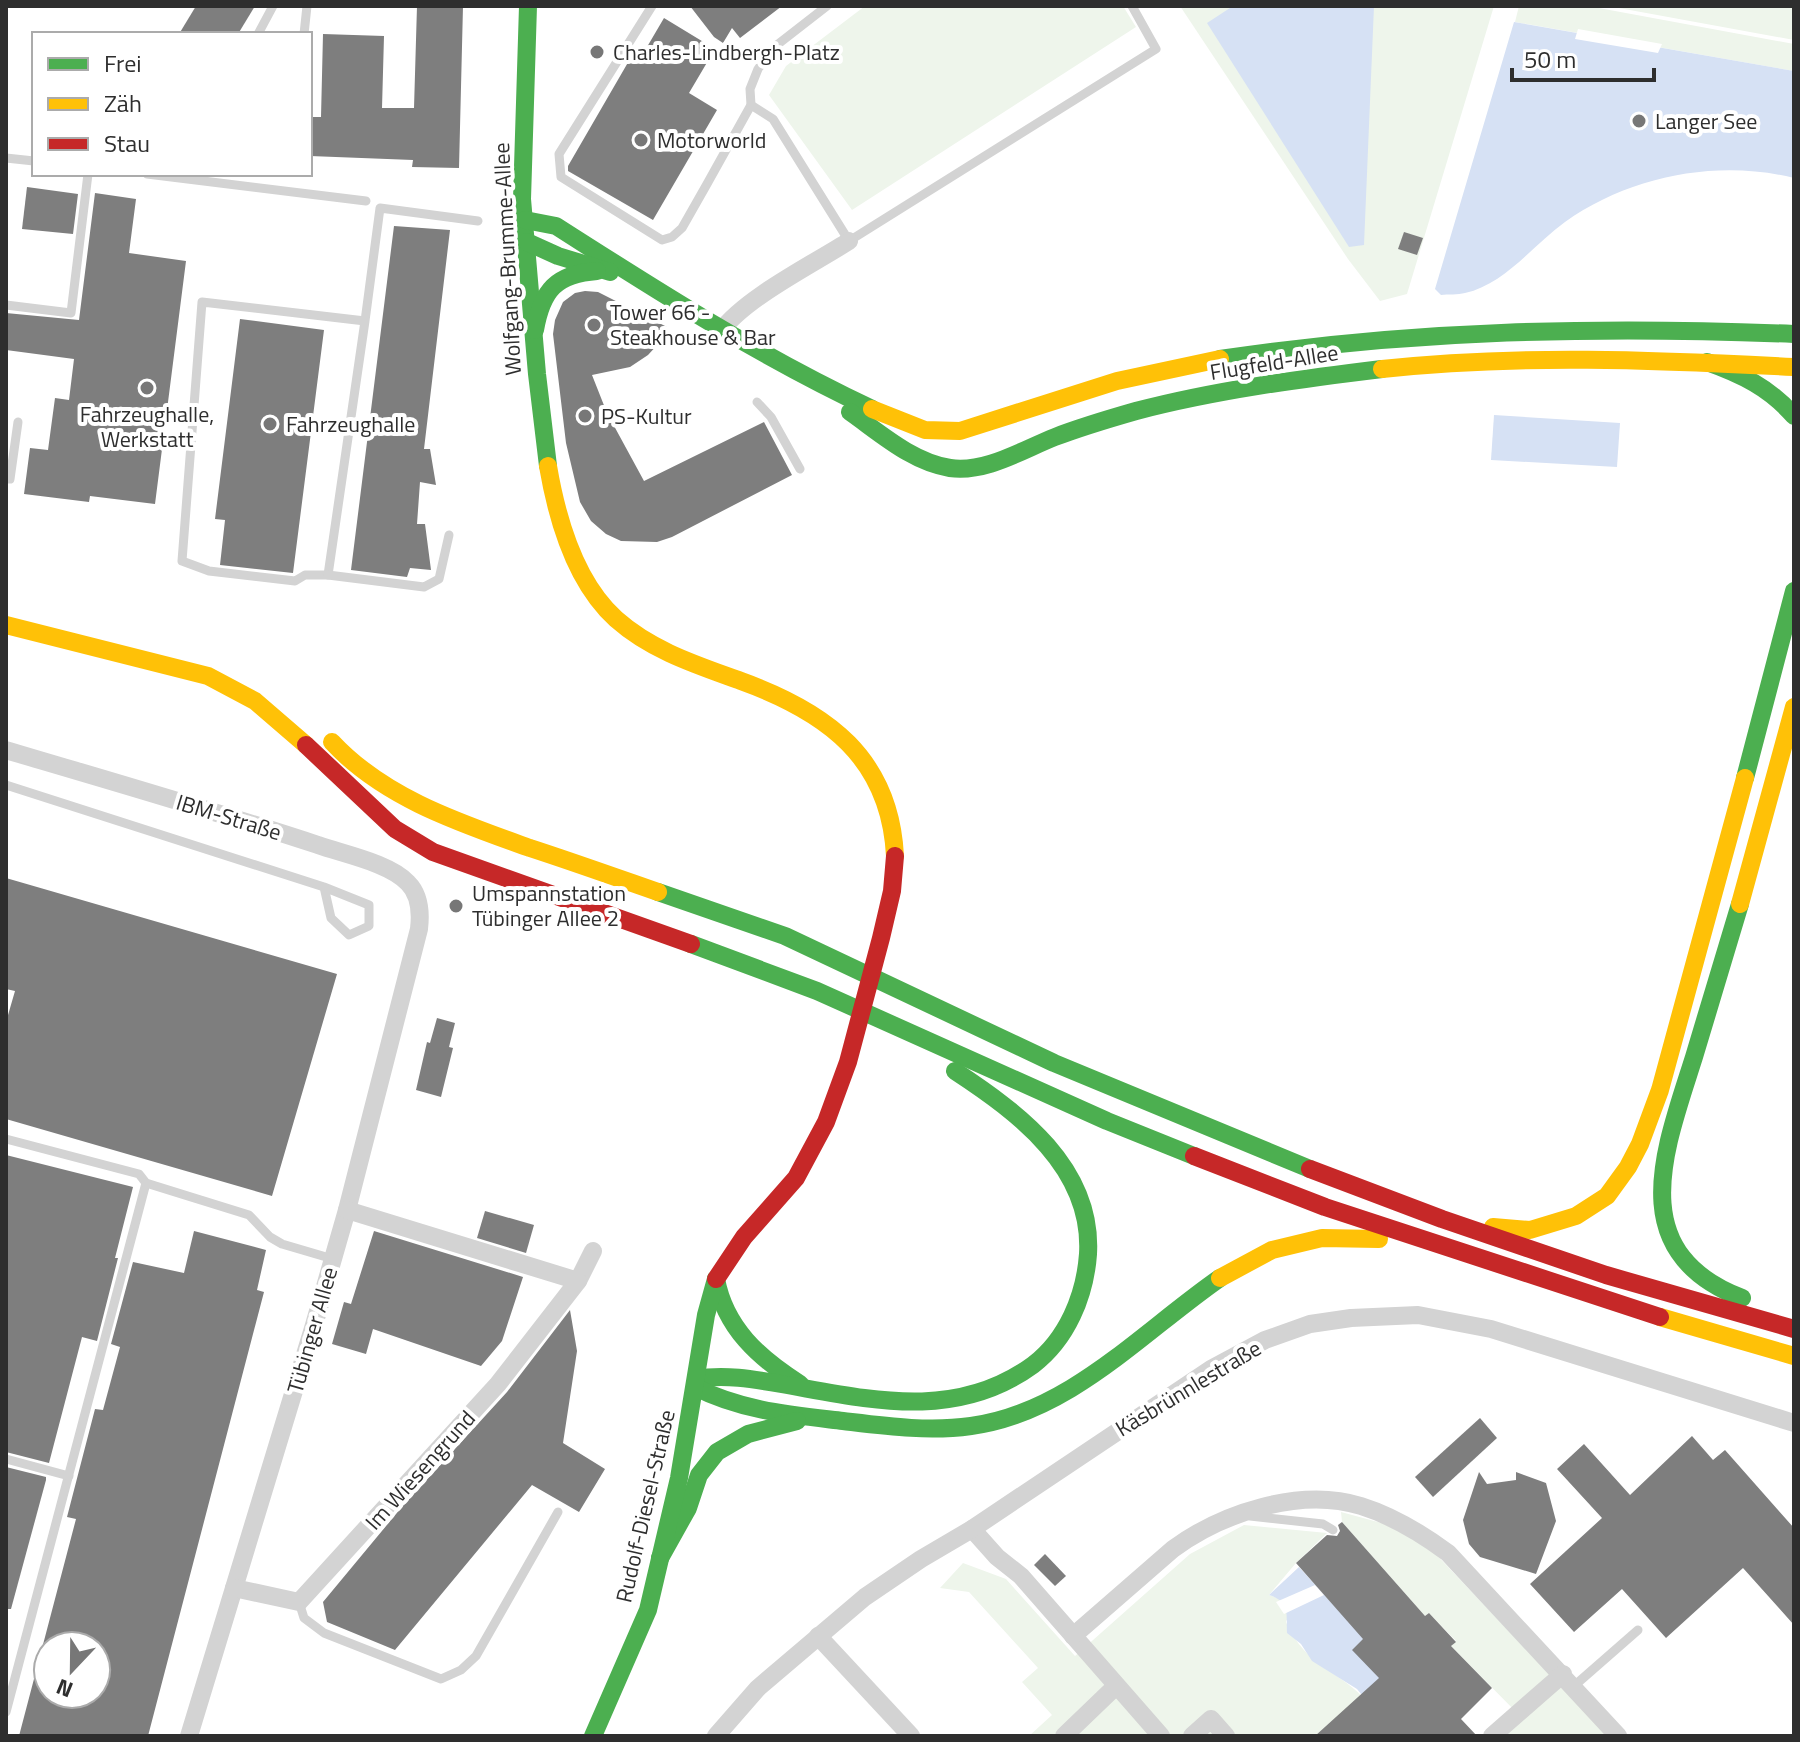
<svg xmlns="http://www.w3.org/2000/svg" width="1800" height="1742" font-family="'Titillium Web',sans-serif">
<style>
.green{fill:#eef5eb}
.water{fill:#d6e1f4}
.pier{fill:#fff}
.building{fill:#7e7e7e;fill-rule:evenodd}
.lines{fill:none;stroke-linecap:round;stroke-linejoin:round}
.lane{stroke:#d3d3d3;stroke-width:9}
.street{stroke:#d3d3d3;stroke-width:18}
.fast{stroke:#4caf50;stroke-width:18}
.slow{stroke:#ffc107;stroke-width:18}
.jam{stroke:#c62828;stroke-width:18}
.poi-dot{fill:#777;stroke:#fff;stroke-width:3}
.labels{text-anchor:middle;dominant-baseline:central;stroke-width:8;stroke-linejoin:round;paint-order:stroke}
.poi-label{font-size:22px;fill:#2e2e2e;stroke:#fff;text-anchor:start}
.street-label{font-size:22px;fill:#2e2e2e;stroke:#fff}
</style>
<rect width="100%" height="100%" fill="#fff"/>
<g class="green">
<path d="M865,6H1123L1136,27L852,210L769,95L786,66Z"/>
<path d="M1180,6H1494L1407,294L1380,301L1348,259Z"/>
<path d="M1519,6H1588L1794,44V71L1515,22Z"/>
<path d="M1608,6H1794V40Z"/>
<path d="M1341,1512L1389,1525L1432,1550L1608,1736H1504L1522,1718L1451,1646L1456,1641L1429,1613L1425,1616L1342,1522Z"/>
<path d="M1244,1525L1327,1533L1296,1563L1269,1595L1278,1598L1289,1614L1286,1622C1306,1668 1341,1670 1369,1704L1349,1736H1029L1052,1715L1022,1682L1038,1668L969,1592L940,1588L963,1563L1006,1579L1075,1656L1190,1554Z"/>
</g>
<g class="water">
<path d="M1233,6H1374L1364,245L1349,247L1207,23Z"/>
<path d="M1514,22L1794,71V178C1717,159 1630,176 1565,222C1533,245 1505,284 1465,293C1458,295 1448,294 1441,295L1435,289Z"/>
<path d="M1494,415L1620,423L1617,467L1491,460Z"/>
<path d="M1299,1567L1417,1697L1369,1704L1357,1689L1312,1661L1301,1644L1287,1633C1286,1615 1291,1602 1269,1595Z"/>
</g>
<g class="pier">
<path d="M1578,29L1662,44L1658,53L1575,39Z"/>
<path d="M1315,1585L1324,1595L1284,1614L1276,1602Z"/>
</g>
<g class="building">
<path d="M196,6H255L238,34H179Z"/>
<path d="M417,6H463L459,168L412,167L413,160L310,156V117H321L323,34L384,36L382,108H414Z"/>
<path d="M690,6H782L740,38L732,28L723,43L714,37Z"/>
<path d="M664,18L715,49L689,93L717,110L653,220L568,171V166L630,59L637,64Z"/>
<path d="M27,187L78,194L73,234L22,229Z"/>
<path d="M95,193L136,199L129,253L186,261L155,504L90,496L89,502L24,494L30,448L48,450L55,398L69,400L74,359L6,350V313L79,320Z"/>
<path d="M394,226L450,230L424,449H430L436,485L420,482L417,524H425L431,570L410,568L407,577L351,570Z"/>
<path d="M1404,232L1423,238L1417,255L1398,249Z"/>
<path d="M585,291L598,292L667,327L660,342L648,355L630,367L592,375L607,413L644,481L764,422L792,475L672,537L657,542L621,541L606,534L591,521L580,502L566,443L553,334L555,320L563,302L575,293Z"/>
<path d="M240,319L324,330L293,573L220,565L225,520L215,519Z"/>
<path d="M6,878L337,974L272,1196L6,1119V1022L15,991L6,989Z"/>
<path d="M437,1018L455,1023L449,1047L453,1048L441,1097L416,1090L427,1042L430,1043Z"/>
<path d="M6,1155L133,1187L115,1258H118L97,1341L82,1337L49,1463L6,1452Z"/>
<path d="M485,1211L534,1225L526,1253L477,1238Z"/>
<path d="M194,1231L266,1250L257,1290L264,1292L148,1736H19L76,1519L67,1517L95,1409L103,1410L120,1347L111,1344L133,1262L184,1273ZM48,1646H96V1694H48Z"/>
<path d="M374,1231L523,1277L502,1341L481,1366L373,1329L366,1354L332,1344L344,1302L351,1304Z"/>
<path d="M570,1310L577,1351L563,1443L605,1469L579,1512L532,1485L395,1650L327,1622L323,1602L401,1508L507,1392Z"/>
<path d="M1480,1418L1497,1438L1433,1497L1415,1477Z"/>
<path d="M1692,1436L1713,1460L1725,1450L1794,1528V1625L1743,1568L1666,1638L1622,1589L1574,1632L1530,1584L1602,1518L1557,1469L1584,1444L1630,1495Z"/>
<path d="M6,1467L46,1477V1480L11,1609H6Z"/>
<path d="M1479,1472L1487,1484L1516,1480V1472L1546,1483L1556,1521L1536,1574L1480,1557L1469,1544L1463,1520Z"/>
<path d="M1342,1522L1425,1616L1429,1613L1456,1642L1451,1646L1492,1688L1461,1719L1477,1736H1315L1379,1678L1352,1650L1363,1639L1296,1563L1327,1535L1337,1536L1340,1531L1338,1525Z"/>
<path d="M1045,1554L1066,1576L1055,1586L1034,1565Z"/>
</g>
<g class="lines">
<g class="lane">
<path d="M652,6L559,154L561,177L662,240L672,237L682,228L707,184L751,105L750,89L758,69L773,48L827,6"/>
<path d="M258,34L273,6"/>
<path d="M304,34L307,6"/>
<path d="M751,105L773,119L849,241L1156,49L1132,6"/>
<path d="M6,158L34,161"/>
<path d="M147,174L366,201"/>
<path d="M6,305L71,313L88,174"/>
<path d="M365,321L328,575H305L295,581L209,571L182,561L202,302L365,321L380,208L478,221"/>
<path d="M757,402L771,417L800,469"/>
<path d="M6,479H10L18,422"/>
<path d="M328,575L424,587L439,579L449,535"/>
<path d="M6,785L324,887L369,905V926L349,935L331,918L324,887"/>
<path d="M6,1139L139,1174L146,1183L6,1712"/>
<path d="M146,1183L249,1215L270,1237L282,1244L333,1259"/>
<path d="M6,1459L69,1476"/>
<path d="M1250,1516L1323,1524L1333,1530"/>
<path d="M299,1602L304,1618L324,1633L441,1679L461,1670L476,1656L558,1512"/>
<path d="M1574,1686L1638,1630"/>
</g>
<g class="street">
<path d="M721,331C745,298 813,264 849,241"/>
<path d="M6,750C110,781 215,811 318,845C343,854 390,863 408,883C420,895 421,912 419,929L347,1210L314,1325L189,1736"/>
<path d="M578,1281L593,1251"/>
<path d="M972,1529L997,1557L1021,1576L1161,1736"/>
<path d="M234,1588L299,1602L498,1384L578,1281L347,1210"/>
<path d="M818,1636L911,1736"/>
<path d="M1073,1636L1173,1549C1222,1513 1300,1487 1361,1506C1393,1516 1421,1533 1448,1553L1618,1736"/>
<path d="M716,1736L758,1688L865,1597L921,1559L972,1529L1211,1369L1265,1340L1310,1324L1351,1318L1418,1315L1491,1329L1794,1423"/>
<path d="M1064,1736L1116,1686"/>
<path d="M1192,1736L1211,1719L1226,1736"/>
<path d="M1492,1736L1563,1674"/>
</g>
<g class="fast">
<path d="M528,6L522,199L537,374L548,466"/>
<path d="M525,220L556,226C659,292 761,357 872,409"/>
<path d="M527,242L558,256L610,272"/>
<path d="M535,330C542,290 556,274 597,271"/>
<path d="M1220,359C1411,330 1602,326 1794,334"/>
<path d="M1707,362C1741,374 1770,388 1794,416"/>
<path d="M850,412C880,433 912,462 950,468C986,473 1022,450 1055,437C1081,427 1108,419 1136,411C1216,390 1300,379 1382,369"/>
<path d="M1745,778L1794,591"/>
<path d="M658,892L785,936L1054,1063L1310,1169"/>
<path d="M1740,904C1725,955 1709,1006 1694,1057C1665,1149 1622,1252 1742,1298"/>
<path d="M691,944L817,991L1107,1121L1194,1156"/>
<path d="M716,1279C725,1328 759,1358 800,1384"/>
<path d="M696,1379C724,1374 753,1379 781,1384C868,1399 955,1422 1033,1365C1067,1339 1085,1296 1088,1254C1093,1168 1019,1113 955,1071"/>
<path d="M695,1387C742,1411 792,1415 843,1421C885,1426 928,1432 971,1426C1069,1413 1142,1332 1220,1278"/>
<path d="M660,1558L688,1508L699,1475L717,1452L748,1434L797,1421"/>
<path d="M593,1736L648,1610L679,1478L706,1315L716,1279"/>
</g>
<g class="slow">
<path d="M1382,369C1518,354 1657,360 1794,367"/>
<path d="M872,409L925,430L960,431L1117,381L1220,359"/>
<path d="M548,466C557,519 575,582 616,619C652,651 697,665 741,681C827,712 890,758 895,856"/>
<path d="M6,625L208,676L255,701L306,745"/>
<path d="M332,742C384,798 460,823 530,848C573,862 615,877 658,892"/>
<path d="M1740,904L1794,707"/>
<path d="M1493,1227L1530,1230L1576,1216L1607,1196L1628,1167L1640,1144L1660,1090L1745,778"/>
<path d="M1220,1278L1272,1250L1322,1238L1379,1239"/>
<path d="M1660,1317L1794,1356"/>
</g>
<g class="jam">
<path d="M306,745L395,829L433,852L691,944"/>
<path d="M1194,1156L1325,1207L1660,1317"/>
<path d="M1310,1169L1442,1219L1606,1275L1794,1329"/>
<path d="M716,1279L744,1237L796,1178L826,1122L848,1062L881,938L892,891L895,856"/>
</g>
</g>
<g class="poi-dot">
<circle cx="597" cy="52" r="8"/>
<circle cx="1639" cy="121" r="8"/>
<circle cx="641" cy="140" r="8"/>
<circle cx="594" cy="325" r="8"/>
<circle cx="147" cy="388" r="8"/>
<circle cx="585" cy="416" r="8"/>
<circle cx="270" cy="424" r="8"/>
<circle cx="456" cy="906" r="8"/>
</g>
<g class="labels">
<g class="poi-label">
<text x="613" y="52">Charles-Lindbergh-Platz</text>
<text x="1655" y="121">Langer See</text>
<text x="657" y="140">Motorworld</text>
<text x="610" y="312">Tower 66 -<tspan x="610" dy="25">Steakhouse &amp; Bar</tspan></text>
<text x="147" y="414" text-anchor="middle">Fahrzeughalle,<tspan x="147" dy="25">Werkstatt</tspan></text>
<text x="601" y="416">PS-Kultur</text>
<text x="286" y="424">Fahrzeughalle</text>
<text x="472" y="893">Umspannstation<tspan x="472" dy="25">Tübinger Allee 2</tspan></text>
</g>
<g class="street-label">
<text transform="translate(507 259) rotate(-93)">Wolfgang-Brumme-Allee</text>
<text transform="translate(1274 362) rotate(-9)">Flugfeld-Allee</text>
<text transform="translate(229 817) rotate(17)">IBM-Straße</text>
<text transform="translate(312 1330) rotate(-74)">Tübinger Allee</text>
<text transform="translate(1188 1388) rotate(-31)">Käsbrünnlestraße</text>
<text transform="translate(420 1470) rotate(-48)">Im Wiesengrund</text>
<text transform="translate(645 1506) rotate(-77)">Rudolf-Diesel-Straße</text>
</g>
</g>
<rect width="1800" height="1742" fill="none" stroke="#2e2e2e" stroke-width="16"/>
<rect x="32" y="32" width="280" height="144" fill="#ffffff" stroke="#ababab" stroke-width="2"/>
<rect x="48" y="58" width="40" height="12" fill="#4caf50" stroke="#ababab" stroke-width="2"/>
<text x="104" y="72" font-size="24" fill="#2e2e2e">Frei</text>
<rect x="48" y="98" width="40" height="12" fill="#ffc107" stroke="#ababab" stroke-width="2"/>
<text x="104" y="112" font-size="24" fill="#2e2e2e">Zäh</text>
<rect x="48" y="138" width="40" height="12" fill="#c62828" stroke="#ababab" stroke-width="2"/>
<text x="104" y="152" font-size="24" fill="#2e2e2e">Stau</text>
<g transform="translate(72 1670) rotate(202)"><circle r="38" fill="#ffffff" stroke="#ababab" stroke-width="2"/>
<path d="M0-6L14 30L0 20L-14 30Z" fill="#777777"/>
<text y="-12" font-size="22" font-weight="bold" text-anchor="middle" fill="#2e2e2e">N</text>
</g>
<path d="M1512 68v12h142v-12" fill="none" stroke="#2e2e2e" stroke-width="4"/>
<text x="1524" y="68" font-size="24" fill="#2e2e2e" stroke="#ffffff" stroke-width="6" paint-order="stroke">50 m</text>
</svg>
